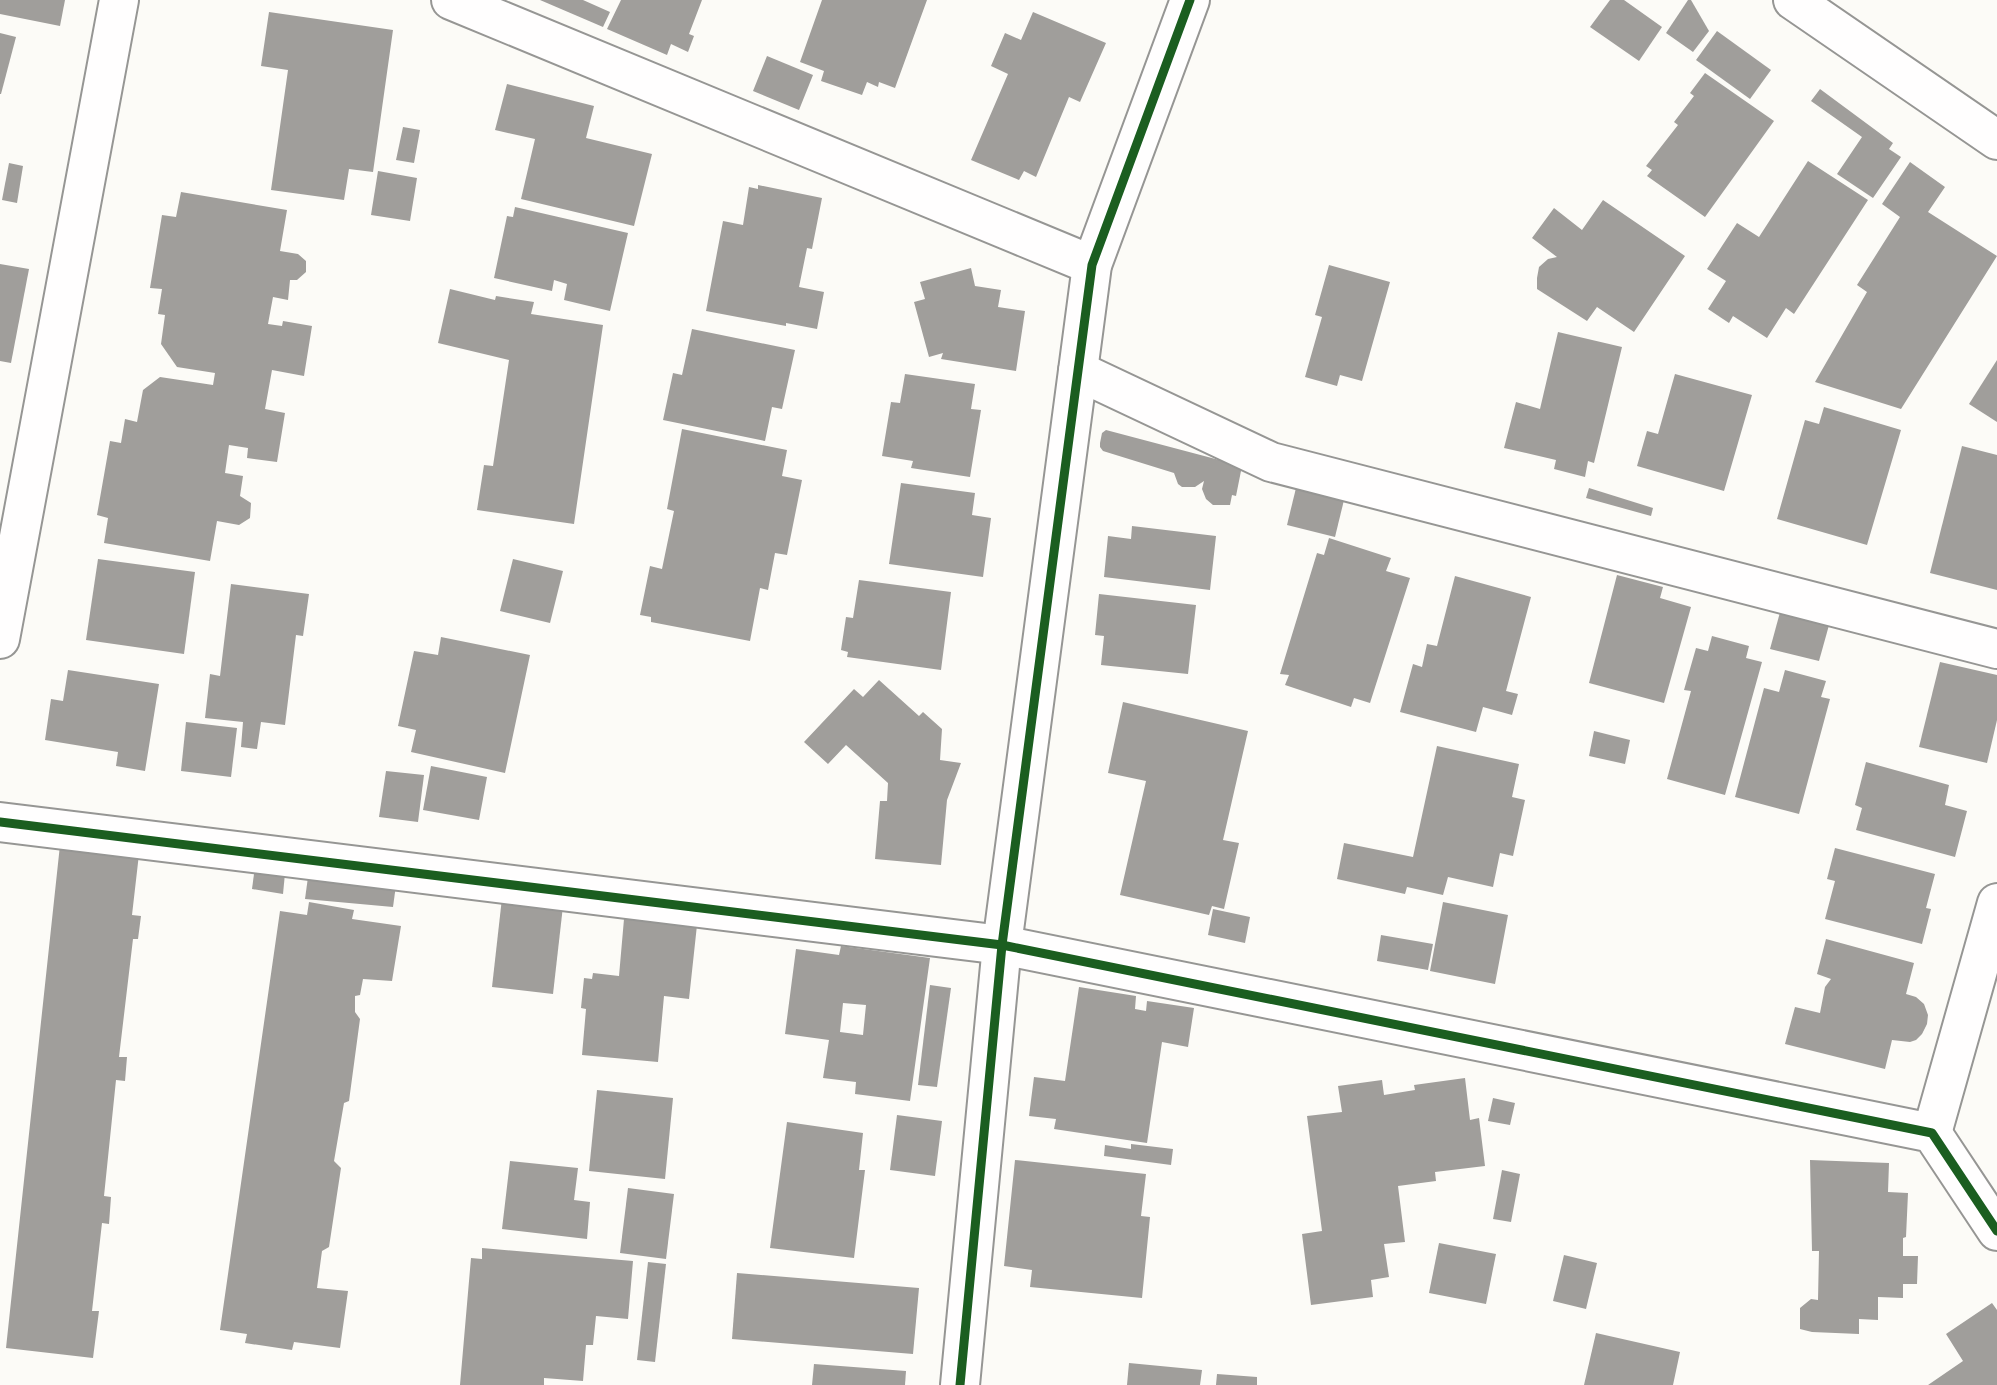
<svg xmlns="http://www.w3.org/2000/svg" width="1997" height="1385" font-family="'IBM Plex Serif',serif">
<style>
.building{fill:#a09e9b;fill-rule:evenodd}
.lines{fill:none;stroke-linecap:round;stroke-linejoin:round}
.minor-casing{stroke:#969694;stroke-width:42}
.minor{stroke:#fffefe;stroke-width:38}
.cycleway-casing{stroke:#fff;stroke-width:13}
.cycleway{stroke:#1b5e20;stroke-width:9}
</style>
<rect width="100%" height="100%" fill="#fcfbf7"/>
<g class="building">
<path d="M0,0H65L60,26L0,14Z"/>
<path d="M540,0H583L610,12L603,27Z"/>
<path d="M621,0H702L689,34L694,36L688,52L671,44L667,55L607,29Z"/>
<path d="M822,0H927L895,88L879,82L878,87L867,82L862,95L821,81L824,71L800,62Z"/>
<path d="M1610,0H1624L1662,27L1639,61L1590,27Z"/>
<path d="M1688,0H1691L1709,31L1693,52L1666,33Z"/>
<path d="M269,12L393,30L373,172L349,169L344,200L271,190L288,70L261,66Z"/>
<path d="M1033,12L1106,43L1080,102L1069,97L1036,177L1024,171L1019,180L971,160L1008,74L991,66L1005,33L1021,40Z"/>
<path d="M1717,31L1771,70L1750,99L1696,60Z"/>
<path d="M0,33L16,37L1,94H0Z"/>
<path d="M767,56L813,75L799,110L753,91Z"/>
<path d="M1705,73L1774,121L1705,217L1647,176L1652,170L1646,166L1678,125L1674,122L1694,96L1690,93Z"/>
<path d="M507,84L594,106L586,138L652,154L634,226L521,199L535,139L495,130Z"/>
<path d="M1820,89L1893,143L1889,149L1901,157L1873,198L1837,174L1862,137L1811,101Z"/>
<path d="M403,127L420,130L414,163L396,160Z"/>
<path d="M1808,161L1868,200L1794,314L1786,308L1767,338L1733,316L1729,323L1708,309L1726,281L1707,269L1737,223L1759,237Z"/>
<path d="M1910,162L1945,187L1928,212L1997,256L1901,409L1815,382L1867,292L1857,285L1900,217L1882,204Z"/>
<path d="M9,163L23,166L17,203L2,200Z"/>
<path d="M378,171L417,178L410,221L371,215Z"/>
<path d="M758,185L822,198L812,249L807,248L799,287L824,292L817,329L786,323V326L706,311L723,221L743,225L749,187L758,189Z"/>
<path d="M181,192L287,210L280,251L298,254L306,261V272L297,280H290L288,300L273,297L268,324L282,326L283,321L312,326L304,376L272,370L265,409L285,413L277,462L247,458L248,448L229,445L225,473L243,476L240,496L251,503L250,518L239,525L217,521L210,561L104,543L108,518L97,515L110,441L121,443L125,419L137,422L143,390L160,377L213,385L215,373L177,367L161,344L165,315L158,314L162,289L150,288L162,215L176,217Z"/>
<path d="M1603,200L1685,256L1634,332L1597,307L1587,321L1537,289V278L1539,267L1548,259L1557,257L1532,238L1554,208L1582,230Z"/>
<path d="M515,207L628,233L610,311L564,300L567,284L554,280L552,291L494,278L507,216L513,217Z"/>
<path d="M0,264L29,269L11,363L0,361Z"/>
<path d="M1329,265L1390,282L1362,381L1340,375L1337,386L1305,377L1322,317L1315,315Z"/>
<path d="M971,268L975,286L1001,290L998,307L1025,311L1016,371L941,359L943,353L929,357L914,302L925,299L920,282Z"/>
<path d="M450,289L495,300L496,296L534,302L531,314L603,325L574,524L477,510L484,465L493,466L509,360L438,343Z"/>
<path d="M692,329L795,350L782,409L772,407L765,441L663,420L673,373L682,375Z"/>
<path d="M1558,332L1622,347L1594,463L1588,461L1585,477L1554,469L1556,460L1504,448L1516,402L1540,409Z"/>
<path d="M1997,360V422L1969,404Z"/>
<path d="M905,374L975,384L971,409L981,410L970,477L911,468L913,461L882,456L891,402L900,403Z"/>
<path d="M1675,374L1752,395L1724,491L1637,466L1647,431L1658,434Z"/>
<path d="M1824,407L1901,430L1867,545L1777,519L1805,420L1819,424Z"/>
<path d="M682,429L787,450L782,476L802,480L787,555L775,553L768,590L760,588L750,641L651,622V617L640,615L650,566L662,569L674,511L667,509Z"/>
<path d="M1106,430L1242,466L1236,496L1232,495L1230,505H1213L1206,499L1202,489L1204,481L1195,487H1182L1178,484L1174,473L1103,451L1100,447V443L1102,433Z"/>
<path d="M1962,446L1997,455V590L1930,573Z"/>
<path d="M901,483L975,493L972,515L991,518L983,577L889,564Z"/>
<path d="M1296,488L1344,500L1335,537L1287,525Z"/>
<path d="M1589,488L1653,508L1651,516L1586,498Z"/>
<path d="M1132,526L1216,536L1210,590L1104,577L1108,536L1131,539Z"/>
<path d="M1329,538L1391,558L1386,571L1410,578L1370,703L1354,698L1351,707L1285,685L1289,675L1280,674L1317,553L1324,555Z"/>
<path d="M98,559L195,572L184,654L86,640Z"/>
<path d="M513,559L563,571L550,623L500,611Z"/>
<path d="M1617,575L1663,587L1660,598L1691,607L1664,703L1589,683Z"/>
<path d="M1455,576L1531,597L1506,691L1518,694L1512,715L1483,707L1476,732L1400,712L1413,664L1422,667L1427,644L1437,646Z"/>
<path d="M859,580L951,592L941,670L847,657L848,652L841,650L846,617L853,618Z"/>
<path d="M231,584L309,594L303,636L296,635L285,725L261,722L257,749L241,747L243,722L205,718L210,674L220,676Z"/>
<path d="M1099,594L1196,605L1188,674L1101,665L1104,636L1095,635Z"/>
<path d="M1782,605L1831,618L1819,661L1770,649Z"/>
<path d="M1712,636L1749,646L1746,658L1762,662L1725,795L1667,779L1691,691L1684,690L1696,648L1708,651Z"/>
<path d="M441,637L530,655L505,773L411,752L416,730L398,726L414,651L438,655Z"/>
<path d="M1940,662L1997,675V720L1987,763L1919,747Z"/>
<path d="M68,670L159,684L145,771L116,766L118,752L45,740L51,699L63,701Z"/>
<path d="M1785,670L1826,681L1821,697L1830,699L1799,814L1735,797L1764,688L1779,692Z"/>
<path d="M879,680L919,716L923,712L942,729L940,760L961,763L947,800L941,865L875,859L880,801H887L888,783L846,745L828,764L804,742L854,689L863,697Z"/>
<path d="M1123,702L1248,731L1223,840L1239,843L1224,909L1212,906L1209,915L1120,895L1146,781L1108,773Z"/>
<path d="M186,722L237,728L231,777L181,771Z"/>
<path d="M1594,731L1630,740L1625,764L1589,756Z"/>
<path d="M1437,746L1519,764L1512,797L1525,800L1513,856L1500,853L1493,887L1448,877L1443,895L1407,887L1405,894L1337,879L1344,843L1413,857Z"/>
<path d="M1866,762L1949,785L1945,805L1967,811L1955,857L1856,830L1862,808L1855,805Z"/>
<path d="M431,766L487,777L479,820L423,810Z"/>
<path d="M386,771L424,775L418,822L379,817Z"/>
<path d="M60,845L139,854L132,915L141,916L138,939H133L119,1057H127L125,1081L116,1080L104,1196L111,1197L109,1224L102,1223L92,1311H99L93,1358L6,1348Z"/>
<path d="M1835,848L1935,874L1926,908L1931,909L1922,944L1825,919L1835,881L1827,879Z"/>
<path d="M256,859L286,863L283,894L252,889Z"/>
<path d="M308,877L396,885L393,907L305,899Z"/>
<path d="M502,898L563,906L553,994L492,987Z"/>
<path d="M309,902L354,910L352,919L401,926L392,981L363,979L360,995L355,996V1012L360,1019L349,1101L344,1103L334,1161L341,1168L329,1247L322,1251L317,1288L348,1291L340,1348L294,1342L292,1350L245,1343L247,1334L220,1330L280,911L307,915Z"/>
<path d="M1443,902L1508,915L1495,984L1430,971Z"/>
<path d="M1213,909L1250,917L1245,943L1208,935Z"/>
<path d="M624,919L697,925L689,999L664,996L658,1062L582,1055L586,1009L581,1008L584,978L592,979L593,973L619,976Z"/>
<path d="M1381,935L1433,944L1428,970L1377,961Z"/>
<path d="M1826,939L1914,963L1906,994L1916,997L1924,1004L1928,1015L1927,1024L1922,1034L1916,1040L1910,1042L1892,1040L1885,1069L1785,1044L1795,1007L1820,1013L1825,987L1831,979L1817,974Z"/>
<path d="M841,946L930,958L910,1101L855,1094L856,1082L823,1078L829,1040L785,1034L796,949L839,955ZM843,1003L866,1005L863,1035L840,1032Z"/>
<path d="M930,985L951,988L937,1087L918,1085Z"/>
<path d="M1079,987L1136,996L1135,1009L1146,1011L1147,1001L1194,1008L1188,1047L1162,1042L1147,1143L1054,1129L1056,1119L1029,1116L1034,1077L1065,1081Z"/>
<path d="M1465,1078L1470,1120L1479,1118L1485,1166L1435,1172L1436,1181L1398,1186L1405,1242L1384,1244L1389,1277L1371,1280L1373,1297L1311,1305L1302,1234L1322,1231L1307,1116L1342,1112L1338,1086L1382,1080L1384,1095L1415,1090L1414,1085Z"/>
<path d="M597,1090L673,1098L665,1179L589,1171Z"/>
<path d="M1493,1098L1515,1103L1510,1125L1488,1121Z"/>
<path d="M897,1115L942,1121L935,1176L890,1170Z"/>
<path d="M787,1122L863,1133L859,1170H865L854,1258L770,1248Z"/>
<path d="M1131,1144L1173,1149L1171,1165L1104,1156L1105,1145L1131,1149Z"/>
<path d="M1015,1160L1146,1174L1141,1216L1150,1217L1142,1298L1030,1287L1032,1270L1004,1266Z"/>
<path d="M1810,1160L1889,1163L1888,1192L1908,1193L1906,1237L1903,1238V1256H1918L1917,1284H1903V1298L1878,1297V1320L1859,1319V1334L1812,1332L1800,1329V1308L1811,1299L1818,1300L1819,1251H1812Z"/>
<path d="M510,1161L578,1168L574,1200L590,1202L587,1239L502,1229Z"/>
<path d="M1502,1170L1520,1174L1511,1222L1493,1219Z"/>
<path d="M628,1188L674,1194L666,1259L620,1253Z"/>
<path d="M1439,1243L1496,1254L1486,1304L1429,1293Z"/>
<path d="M482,1248L633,1261L628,1319L596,1316L593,1345H586L583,1381L544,1378V1385H460L471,1258L482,1259Z"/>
<path d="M1564,1255L1597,1263L1586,1309L1553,1301Z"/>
<path d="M648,1262L666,1264L655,1362L637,1360Z"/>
<path d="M737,1273L919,1288L913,1354L732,1339Z"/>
<path d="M1992,1303L1997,1310V1385H1928L1963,1361L1946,1334Z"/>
<path d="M1596,1333L1680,1352L1673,1385H1584Z"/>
<path d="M1129,1363L1202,1370L1200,1385H1127Z"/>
<path d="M814,1364L906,1371L905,1385H812Z"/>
<path d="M1217,1374L1257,1377V1385H1216Z"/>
</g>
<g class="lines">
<defs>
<g id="minor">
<path d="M451,0L1092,265"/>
<path d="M1793,0L1997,140"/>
<path d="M1078,371L1271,462L1997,649"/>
<path d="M0,639L119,0"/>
<path d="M0,822L1002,945L1932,1133L1997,1231"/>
<path d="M1932,1133L1997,903"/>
<path d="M960,1385L1002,945L1092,265L1190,0"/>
</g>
</defs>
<use href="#minor" class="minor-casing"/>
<use href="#minor" class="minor"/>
<defs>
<g id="cycleway">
<path d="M0,822L1002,945L1932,1133L1997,1231"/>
<path d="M960,1385L1002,945L1092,265L1190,0"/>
</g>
</defs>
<use href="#cycleway" class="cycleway-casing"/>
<use href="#cycleway" class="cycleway"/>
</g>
</svg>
